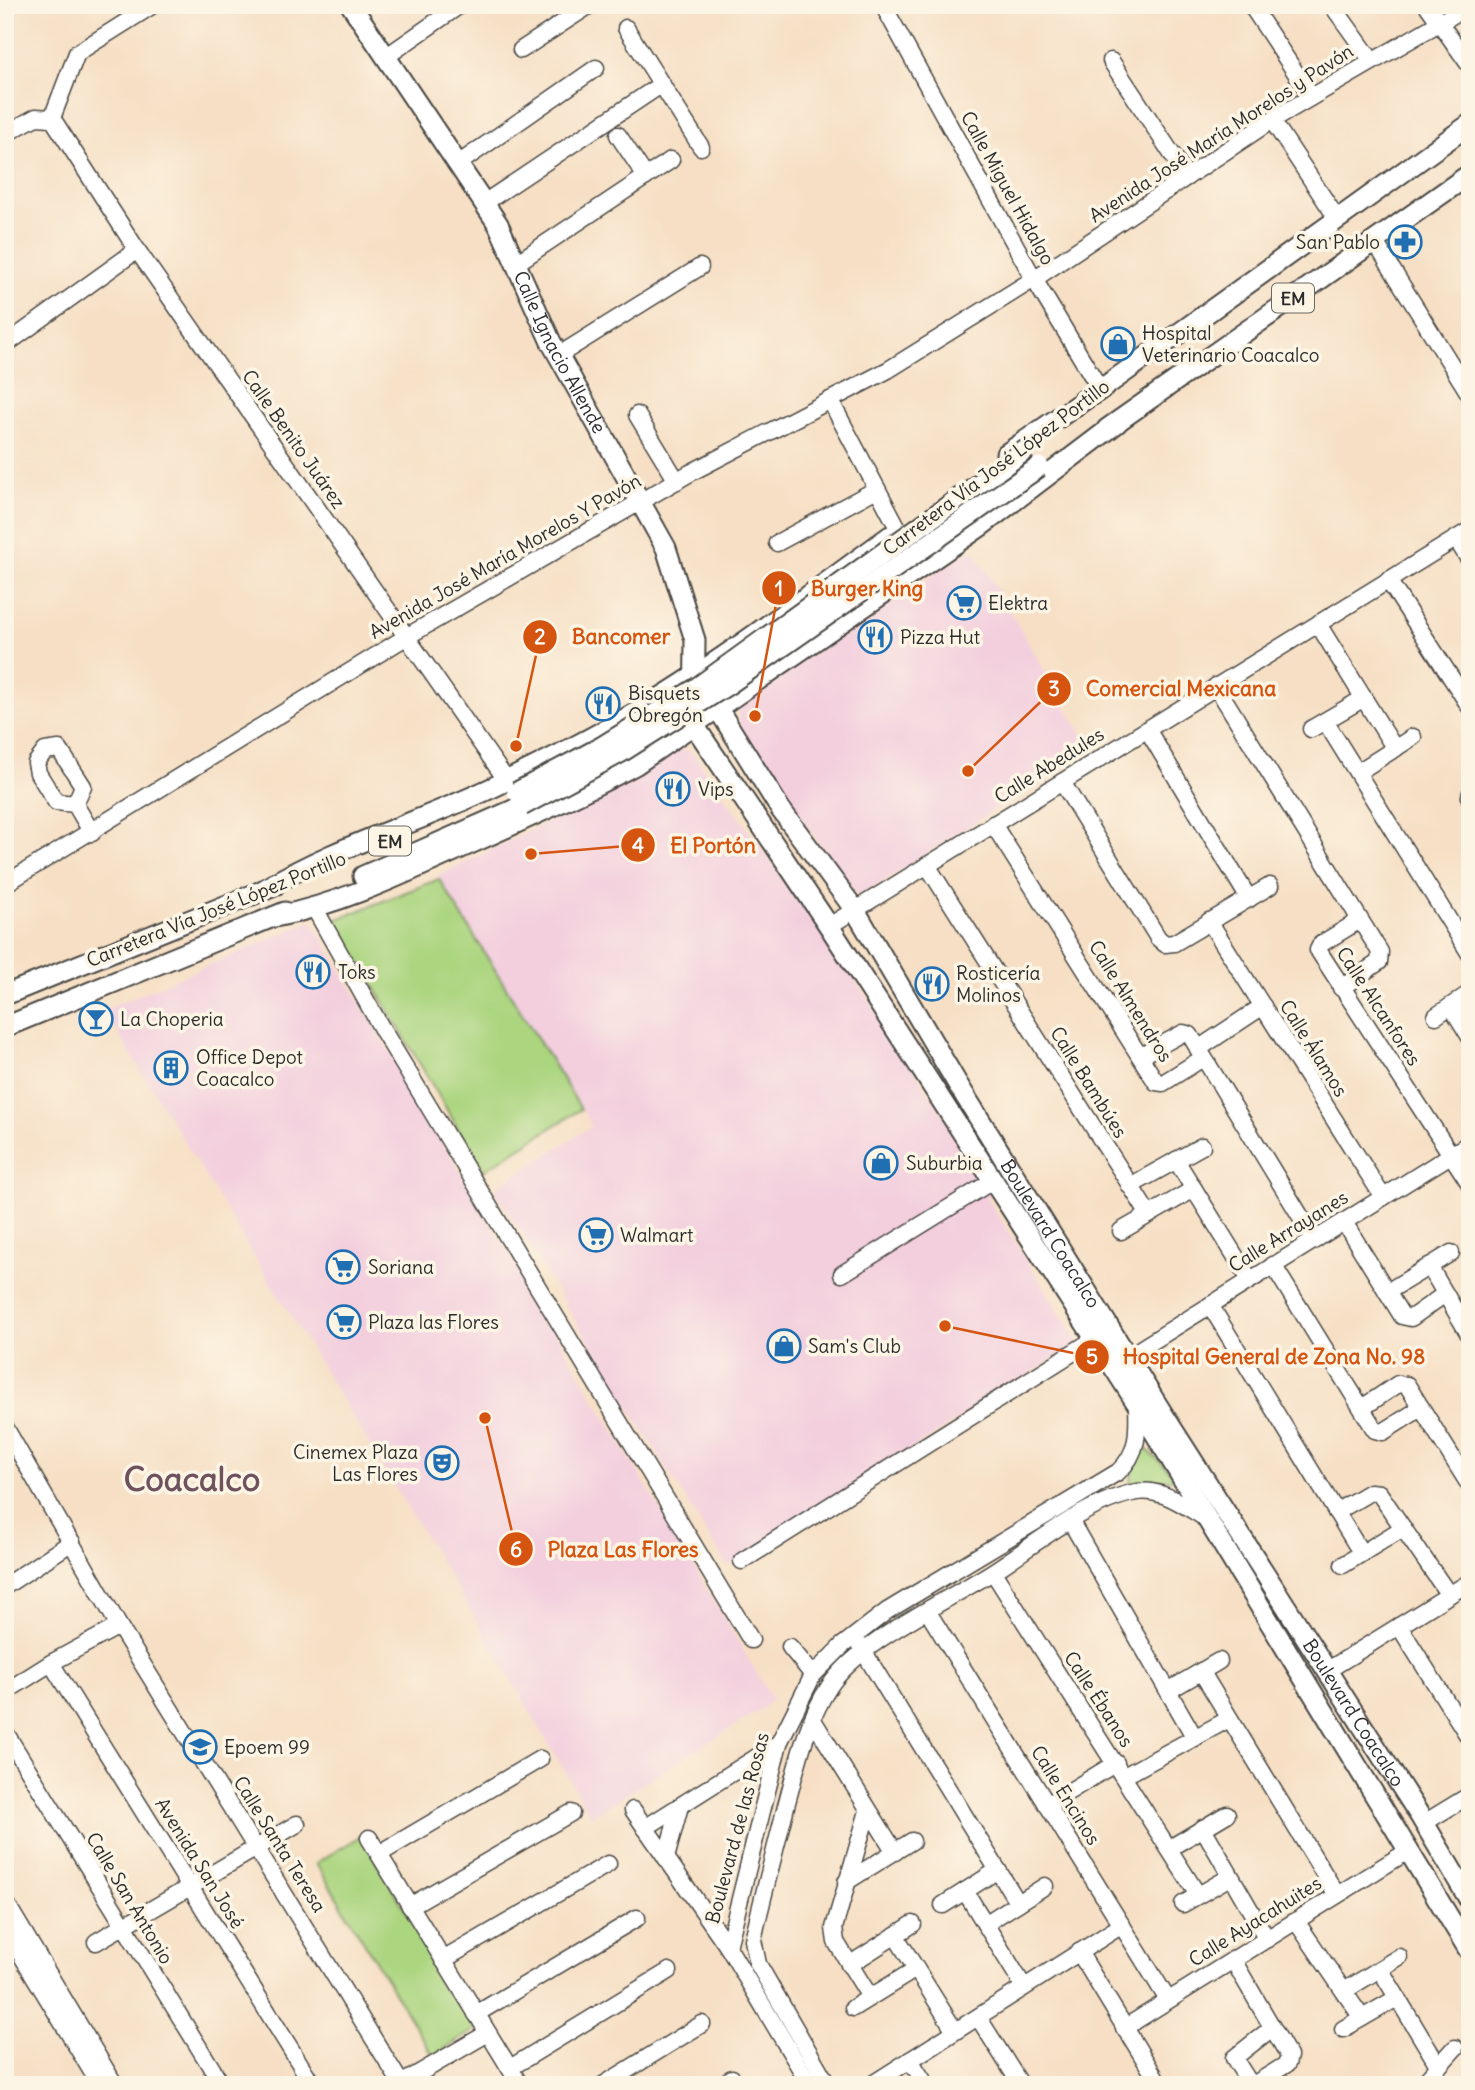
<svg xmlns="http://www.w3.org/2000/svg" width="1475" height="2090" font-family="Delius,sans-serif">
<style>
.built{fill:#f3cfde}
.green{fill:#acd580;stroke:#6c8056;stroke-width:2}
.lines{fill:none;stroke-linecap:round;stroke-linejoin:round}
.minor-casing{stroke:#494642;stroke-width:19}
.major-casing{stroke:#494642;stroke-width:23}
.minor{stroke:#fff;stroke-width:16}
.major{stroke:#fff;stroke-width:19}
.major-bridge-casing{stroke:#494642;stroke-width:23;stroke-linecap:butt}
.major-bridge{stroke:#fff;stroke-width:19}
.labels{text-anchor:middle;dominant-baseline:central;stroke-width:7;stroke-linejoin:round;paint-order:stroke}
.shield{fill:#fcf5e5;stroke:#6a6863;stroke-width:2}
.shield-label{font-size:18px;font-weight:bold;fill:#2b2b2b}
.street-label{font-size:19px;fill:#2b2b2b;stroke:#fcf5e5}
.poi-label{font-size:19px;fill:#2b2b2b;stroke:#fcf5e5;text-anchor:start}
.town-label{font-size:33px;font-weight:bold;fill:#6e525d;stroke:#fcf5e5}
.leader{fill:none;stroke:#d5540f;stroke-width:2.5}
.callout-dot{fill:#d5540f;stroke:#fcf5e5;stroke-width:2.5}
.mark-label{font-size:21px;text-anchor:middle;font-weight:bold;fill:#fff}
.callout-label{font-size:21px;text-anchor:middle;font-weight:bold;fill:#d5540f;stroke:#fcf5e5;stroke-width:7;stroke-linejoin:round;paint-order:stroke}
</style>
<rect width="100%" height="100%" fill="#fcf5e5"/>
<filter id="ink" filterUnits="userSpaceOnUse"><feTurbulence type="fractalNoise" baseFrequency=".0143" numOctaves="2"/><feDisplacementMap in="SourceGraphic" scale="14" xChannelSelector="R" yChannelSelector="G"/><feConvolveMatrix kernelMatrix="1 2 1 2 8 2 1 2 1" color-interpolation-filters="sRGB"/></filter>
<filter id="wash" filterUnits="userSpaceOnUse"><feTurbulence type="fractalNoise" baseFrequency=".00686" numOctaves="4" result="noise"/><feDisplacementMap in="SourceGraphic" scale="28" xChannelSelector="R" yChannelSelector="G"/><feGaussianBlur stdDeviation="1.57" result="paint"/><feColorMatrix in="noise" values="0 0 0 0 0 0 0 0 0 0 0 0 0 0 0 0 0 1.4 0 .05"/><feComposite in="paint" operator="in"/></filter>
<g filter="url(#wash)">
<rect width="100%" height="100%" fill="#f6dfc4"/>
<g class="built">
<path d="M973,549L1090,748L859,897L751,752L739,720L740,707L755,692Z"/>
<path d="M681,747L693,754L845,963L994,1193L987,1198L1079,1343L727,1566L494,1189L592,1126L438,876L560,816Z"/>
<path d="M312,921L772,1699L763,1708L591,1816L476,1620L104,1010Z"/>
</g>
<g class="green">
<path d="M439,879L581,1109L483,1171L335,920Z"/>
<path d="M1140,1443L1178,1478L1129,1485Z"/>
<path d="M361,1836L477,2029L433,2056L316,1863Z"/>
</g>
</g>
<g filter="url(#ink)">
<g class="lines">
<defs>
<g id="minor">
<path d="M883,5L1034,279L1100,389"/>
<path d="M1251,5L1311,96"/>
<path d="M1332,5L1372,61"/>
<path d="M1427,5L1470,66"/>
<path d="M626,28L701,147"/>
<path d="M521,50L590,5"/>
<path d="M387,56L460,5"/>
<path d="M1111,61L1187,177"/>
<path d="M52,118L137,250L507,781"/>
<path d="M52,118L77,53L153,5"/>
<path d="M1272,120L1336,217"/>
<path d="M5,134L36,117L52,118"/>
<path d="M618,135L646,177"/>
<path d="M458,164L596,68"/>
<path d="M484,203L662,84"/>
<path d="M1375,242L1470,395"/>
<path d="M518,262L671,160"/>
<path d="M5,345L137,250"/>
<path d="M559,355L700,267"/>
<path d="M830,400L899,530"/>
<path d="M637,415L677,481"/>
<path d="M1456,539L1470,561"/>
<path d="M777,543L877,489"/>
<path d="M1388,580L1470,707"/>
<path d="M1318,624L1395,749"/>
<path d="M1216,686L1380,952L1379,962L1341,988"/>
<path d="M1325,721L1470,954"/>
<path d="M1147,729L1249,899"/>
<path d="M1311,729L1364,698"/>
<path d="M1358,772L1413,737"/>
<path d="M1062,782L1158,938L1165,944L1174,943L1270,886"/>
<path d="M1470,795V799"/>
<path d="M75,804L56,802L38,773L36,763L45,751L59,749L83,786L75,804L92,833"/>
<path d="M993,824L1156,1082L1163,1083L1203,1058"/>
<path d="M927,865L1149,1215"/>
<path d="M5,884L406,637L690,473L888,370L1034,279L1272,120L1470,5"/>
<path d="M315,909L382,1029L751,1640"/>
<path d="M1360,920L1321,944L1318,950L1470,1184"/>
<path d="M1209,921L1383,1197"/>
<path d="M829,926L1470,530"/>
<path d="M1451,1006L1470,1037"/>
<path d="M1436,1016L1470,993"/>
<path d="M1198,1049L1263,1006"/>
<path d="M1141,1056L1183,1033L1190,1035L1315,1240"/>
<path d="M1176,1160L1250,1280"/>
<path d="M1130,1186L1202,1146"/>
<path d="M1344,1222L1402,1316L1411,1318L1445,1294"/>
<path d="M1121,1231L1194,1189"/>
<path d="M1273,1265L1375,1430L1383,1432L1421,1408"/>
<path d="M1429,1266L1470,1336"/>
<path d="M842,1274L994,1180"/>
<path d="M1387,1292L1451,1253"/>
<path d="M1210,1305L1362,1554"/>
<path d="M1129,1356L1470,1143"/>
<path d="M1362,1408L1398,1384L1407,1385L1470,1486"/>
<path d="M5,1427L119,1626L402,2085"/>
<path d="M1336,1512L1370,1492L1379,1493L1449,1595"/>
<path d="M1071,1522L1195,1738"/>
<path d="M742,1561L1096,1338"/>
<path d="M1343,1565L1403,1528"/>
<path d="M993,1572L1198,1895"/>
<path d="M5,1586L72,1542"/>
<path d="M928,1612L1168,2000"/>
<path d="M1399,1626L1470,1739"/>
<path d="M859,1644L1018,1903"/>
<path d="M790,1647L813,1675"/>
<path d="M51,1663L313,2085"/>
<path d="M1328,1670L1470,1582"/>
<path d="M1201,1671L1337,1895"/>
<path d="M1168,1691L1219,1661"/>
<path d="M5,1692L51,1663L119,1626"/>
<path d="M813,1720L895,1852"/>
<path d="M5,1732L222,2085"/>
<path d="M1124,1776L1229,1719"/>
<path d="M1047,1805L1116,1763"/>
<path d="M633,1810L728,1947L810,2085"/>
<path d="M868,1811L834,1928L836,1942L870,1997"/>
<path d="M1424,1823L1470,1795"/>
<path d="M645,1828L779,1743"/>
<path d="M1203,1828L1267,1939"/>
<path d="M369,1838L520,2085"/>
<path d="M1170,1848L1227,1814"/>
<path d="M379,1854L540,1759"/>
<path d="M666,1858L680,1806"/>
<path d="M846,1882L912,1841"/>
<path d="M965,1891L1024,1987"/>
<path d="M5,1901L115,2085"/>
<path d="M1183,1904L1230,1877"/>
<path d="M943,1905L998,1870"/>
<path d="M410,1906L571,1813"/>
<path d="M1296,1921L1362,2018"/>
<path d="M985,1924L1045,1886"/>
<path d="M5,1928L100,2085"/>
<path d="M895,1935L955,2031"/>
<path d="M96,1942L297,1824"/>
<path d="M728,1947L779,1743L813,1675L843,1645L887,1611L1118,1472C1139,1453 1138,1431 1137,1404"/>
<path d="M1079,1952L1160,2085"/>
<path d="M443,1960L608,1864"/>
<path d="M1233,1960L1289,2056L1287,2064L1253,2085"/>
<path d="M849,1965L913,1924"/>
<path d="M1380,1969L1438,2065"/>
<path d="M1344,1991L1399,1957"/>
<path d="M853,2008L916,1969"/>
<path d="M476,2014L637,1918"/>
<path d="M978,2017L1021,2085"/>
<path d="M1124,2028L1408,1851"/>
<path d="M1343,2029L1397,1998"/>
<path d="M910,2060L926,2085"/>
<path d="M510,2068L669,1971"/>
<path d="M399,2085L488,2033"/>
<path d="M603,2085L702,2024"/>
<path d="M721,2085L732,2078"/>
<path d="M828,2085L758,1964L753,1940C763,1895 775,1851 786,1806C797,1766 806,1722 829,1687C860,1640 946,1602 994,1571C1034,1545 1089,1500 1137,1492C1162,1488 1185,1506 1205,1518"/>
<path d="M871,2085L1122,1925"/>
<path d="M1251,2085L1234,2058L1272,2028"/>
<path d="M1422,2085L1455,2048"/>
</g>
<g id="major">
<path id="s1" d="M351,5L498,224L551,342L666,548L695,640L694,725L829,926L1136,1402L1470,1952"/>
<path d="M1093,395L1470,124"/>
<path d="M1107,429L1470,174"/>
<path d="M1006,454L1100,389"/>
<path id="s2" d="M699,684L718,709L781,810L855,910L957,1083L1168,1422L1420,1816L1470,1901"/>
<path d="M363,876L522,806"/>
<path d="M263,890C340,843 430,820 510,779C545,762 580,744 614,725C711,671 800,601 890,536"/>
<path d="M275,917C340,904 401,875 461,848C520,822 578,796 635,765L981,526L1117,423"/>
<path d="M5,995L274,886"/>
<path d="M5,1027L285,912"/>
</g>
</defs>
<use href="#minor" class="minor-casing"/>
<use href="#major" class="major-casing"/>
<use href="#minor" class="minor"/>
<use href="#major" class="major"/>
<defs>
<g id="major-bridge">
<path d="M517,792L601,747L695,689L1027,449"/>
<path d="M522,806L620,753L729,684L1039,467"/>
</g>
</defs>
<use href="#major-bridge" class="major-bridge-casing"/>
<use href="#major-bridge" class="major-bridge"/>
</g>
</g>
<defs>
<symbol id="pharmacy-ring" viewBox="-11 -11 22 22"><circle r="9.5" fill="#fcf5e5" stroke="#1f6fb2" stroke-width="1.5"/><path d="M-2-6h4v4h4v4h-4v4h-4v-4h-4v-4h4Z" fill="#1f6fb2"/></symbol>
<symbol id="shop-ring" viewBox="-11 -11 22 22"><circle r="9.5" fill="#fcf5e5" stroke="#1f6fb2" stroke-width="1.5"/><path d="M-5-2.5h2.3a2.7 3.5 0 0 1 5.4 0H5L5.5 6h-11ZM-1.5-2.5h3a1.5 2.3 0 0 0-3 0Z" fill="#1f6fb2"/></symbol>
<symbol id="supermarket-ring" viewBox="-11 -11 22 22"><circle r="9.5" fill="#fcf5e5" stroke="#1f6fb2" stroke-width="1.5"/><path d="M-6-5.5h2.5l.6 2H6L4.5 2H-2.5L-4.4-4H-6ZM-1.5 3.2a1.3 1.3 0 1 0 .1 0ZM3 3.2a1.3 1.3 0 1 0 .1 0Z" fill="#1f6fb2"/></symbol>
<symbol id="restaurant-ring" viewBox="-11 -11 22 22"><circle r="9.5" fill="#fcf5e5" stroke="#1f6fb2" stroke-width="1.5"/><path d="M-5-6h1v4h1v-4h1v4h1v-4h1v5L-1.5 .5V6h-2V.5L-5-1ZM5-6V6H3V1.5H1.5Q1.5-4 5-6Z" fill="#1f6fb2"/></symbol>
<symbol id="bar-ring" viewBox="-11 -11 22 22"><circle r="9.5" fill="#fcf5e5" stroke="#1f6fb2" stroke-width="1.5"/><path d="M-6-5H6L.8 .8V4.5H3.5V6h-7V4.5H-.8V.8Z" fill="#1f6fb2"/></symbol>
<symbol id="building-ring" viewBox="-11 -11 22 22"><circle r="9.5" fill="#fcf5e5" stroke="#1f6fb2" stroke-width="1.5"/><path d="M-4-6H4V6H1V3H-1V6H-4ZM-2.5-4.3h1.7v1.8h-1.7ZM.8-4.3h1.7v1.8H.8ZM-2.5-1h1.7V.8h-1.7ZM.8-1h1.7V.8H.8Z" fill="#1f6fb2"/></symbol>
<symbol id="theatre-ring" viewBox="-11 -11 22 22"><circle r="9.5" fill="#fcf5e5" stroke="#1f6fb2" stroke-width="1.5"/><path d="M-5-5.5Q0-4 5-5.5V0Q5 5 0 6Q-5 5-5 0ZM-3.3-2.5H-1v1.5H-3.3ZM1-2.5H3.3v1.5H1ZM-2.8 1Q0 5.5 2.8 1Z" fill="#1f6fb2"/></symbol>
<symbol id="university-ring" viewBox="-11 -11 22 22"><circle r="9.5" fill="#fcf5e5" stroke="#1f6fb2" stroke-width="1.5"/><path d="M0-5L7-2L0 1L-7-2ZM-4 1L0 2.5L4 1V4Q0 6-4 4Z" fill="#1f6fb2"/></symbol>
</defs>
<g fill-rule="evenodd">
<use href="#pharmacy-ring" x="1386" y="223" width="38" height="38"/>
<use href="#shop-ring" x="1099" y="325" width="38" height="38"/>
<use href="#supermarket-ring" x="945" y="584" width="38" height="38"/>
<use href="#restaurant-ring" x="856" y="618" width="38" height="38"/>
<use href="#restaurant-ring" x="584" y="685" width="38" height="38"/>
<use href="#restaurant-ring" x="654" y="770" width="38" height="38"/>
<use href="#restaurant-ring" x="294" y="953" width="38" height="38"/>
<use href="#restaurant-ring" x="913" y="965" width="38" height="38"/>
<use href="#bar-ring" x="77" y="1000" width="38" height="38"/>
<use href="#building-ring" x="152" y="1049" width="38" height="38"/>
<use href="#shop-ring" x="862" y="1144" width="38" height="38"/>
<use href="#supermarket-ring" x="577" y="1216" width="38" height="38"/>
<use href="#supermarket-ring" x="324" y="1248" width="38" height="38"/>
<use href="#supermarket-ring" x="325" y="1303" width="38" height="38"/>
<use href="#shop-ring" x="765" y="1327" width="38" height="38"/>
<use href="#theatre-ring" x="423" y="1444" width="38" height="38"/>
<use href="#university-ring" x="181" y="1728" width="38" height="38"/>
</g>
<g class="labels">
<g class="shield">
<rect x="1272" y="283.5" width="42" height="29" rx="5"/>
<rect x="369" y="826.5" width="42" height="29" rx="5"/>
</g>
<g class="shield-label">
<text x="1293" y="298">EM</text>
<text x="390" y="841">EM</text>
</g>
<g class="street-label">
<text transform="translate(1221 133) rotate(-33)">Avenida José María Morelos y Pavón</text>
<text transform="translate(1008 188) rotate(61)">Calle Miguel Hidalgo</text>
<text stroke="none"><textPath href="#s1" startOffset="406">Calle Ignacio Allende</textPath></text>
<text transform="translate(294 439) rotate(55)">Calle Benito Juárez</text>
<text transform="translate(996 467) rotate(-37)">Carretera Vía José López Portillo</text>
<text transform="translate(505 556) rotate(-30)">Avenida José María Morelos Y Pavón</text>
<text transform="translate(1049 765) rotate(-32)">Calle Abedules</text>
<text transform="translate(216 909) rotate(-22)">Carretera Vía José López Portillo</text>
<text transform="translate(1131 1001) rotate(58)">Calle Almendros</text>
<text transform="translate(1379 1006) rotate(57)">Calle Alcanfores</text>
<text transform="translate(1314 1048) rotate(58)">Calle Álamos</text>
<text transform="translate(1089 1082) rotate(58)">Calle Bambúes</text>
<text transform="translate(1288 1231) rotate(-32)">Calle Arrayanes</text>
<text stroke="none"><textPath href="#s2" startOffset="653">Boulevard Coacalco</textPath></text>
<text transform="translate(1099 1699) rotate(57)">Calle Ébanos</text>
<text stroke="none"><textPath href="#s2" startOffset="1220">Boulevard Coacalco</textPath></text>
<text transform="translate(1066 1795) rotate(58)">Calle Encinos</text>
<text transform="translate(737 1828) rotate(-75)">Boulevard de las Rosas</text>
<text transform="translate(280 1844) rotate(58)">Calle Santa Teresa</text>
<text transform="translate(200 1863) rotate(58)">Avenida San José</text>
<text transform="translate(130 1898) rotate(59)">Calle San Antonio</text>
<text transform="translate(1255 1921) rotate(-32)">Calle Ayacahuites</text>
</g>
<g class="poi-label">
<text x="1380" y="242" text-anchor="end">San Pablo</text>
<text x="1142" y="333">Hospital<tspan x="1142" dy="22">Veterinario Coacalco</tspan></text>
<text x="988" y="603">Elektra</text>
<text x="900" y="637">Pizza Hut</text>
<text x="628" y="693">Bisquets<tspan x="628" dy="22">Obregón</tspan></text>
<text x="698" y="789">Vips</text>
<text x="338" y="972">Toks</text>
<text x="956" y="973">Rosticería<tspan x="956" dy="22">Molinos</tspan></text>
<text x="120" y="1019">La Choperia</text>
<text x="196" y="1057">Office Depot<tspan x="196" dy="22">Coacalco</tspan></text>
<text x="906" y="1163">Suburbia</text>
<text x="620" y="1235">Walmart</text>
<text x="368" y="1267">Soriana</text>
<text x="368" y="1322">Plaza las Flores</text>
<text x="808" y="1346">Sam's Club</text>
<text x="418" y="1452" text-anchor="end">Cinemex Plaza<tspan x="418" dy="22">Las Flores</tspan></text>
<text x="224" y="1747">Epoem 99</text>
</g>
<g class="town-label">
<text x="192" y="1479">Coacalco</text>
</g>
</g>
<path class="leader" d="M755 716L779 588M516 746L540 637M968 771L1054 689M531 854L638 845M945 1326L1092 1357M485 1418L516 1549"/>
<g class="callout-dot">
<circle cx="755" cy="716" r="7"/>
<circle cx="516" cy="746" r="7"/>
<circle cx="968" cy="771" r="7"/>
<circle cx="531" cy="854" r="7"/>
<circle cx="945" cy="1326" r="7"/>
<circle cx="485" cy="1418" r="7"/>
<circle cx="779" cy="588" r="18"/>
<circle cx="540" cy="637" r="18"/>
<circle cx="1054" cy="689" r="18"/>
<circle cx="638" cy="845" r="18"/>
<circle cx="1092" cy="1357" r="18"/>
<circle cx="516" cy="1549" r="18"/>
</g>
<g class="mark-label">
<text x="779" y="596">1</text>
<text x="540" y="644">2</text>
<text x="1054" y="696">3</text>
<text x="638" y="853">4</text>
<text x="1092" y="1364">5</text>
<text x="516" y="1557">6</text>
</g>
<g class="callout-label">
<text x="867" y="596">Burger King</text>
<text x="621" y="644">Bancomer</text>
<text x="1181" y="696">Comercial Mexicana</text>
<text x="713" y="853">El Portón</text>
<text x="1274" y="1364">Hospital General de Zona No. 98</text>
<text x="623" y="1557">Plaza Las Flores</text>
</g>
<rect width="1475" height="2090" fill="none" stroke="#fcf5e5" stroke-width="28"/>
</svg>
